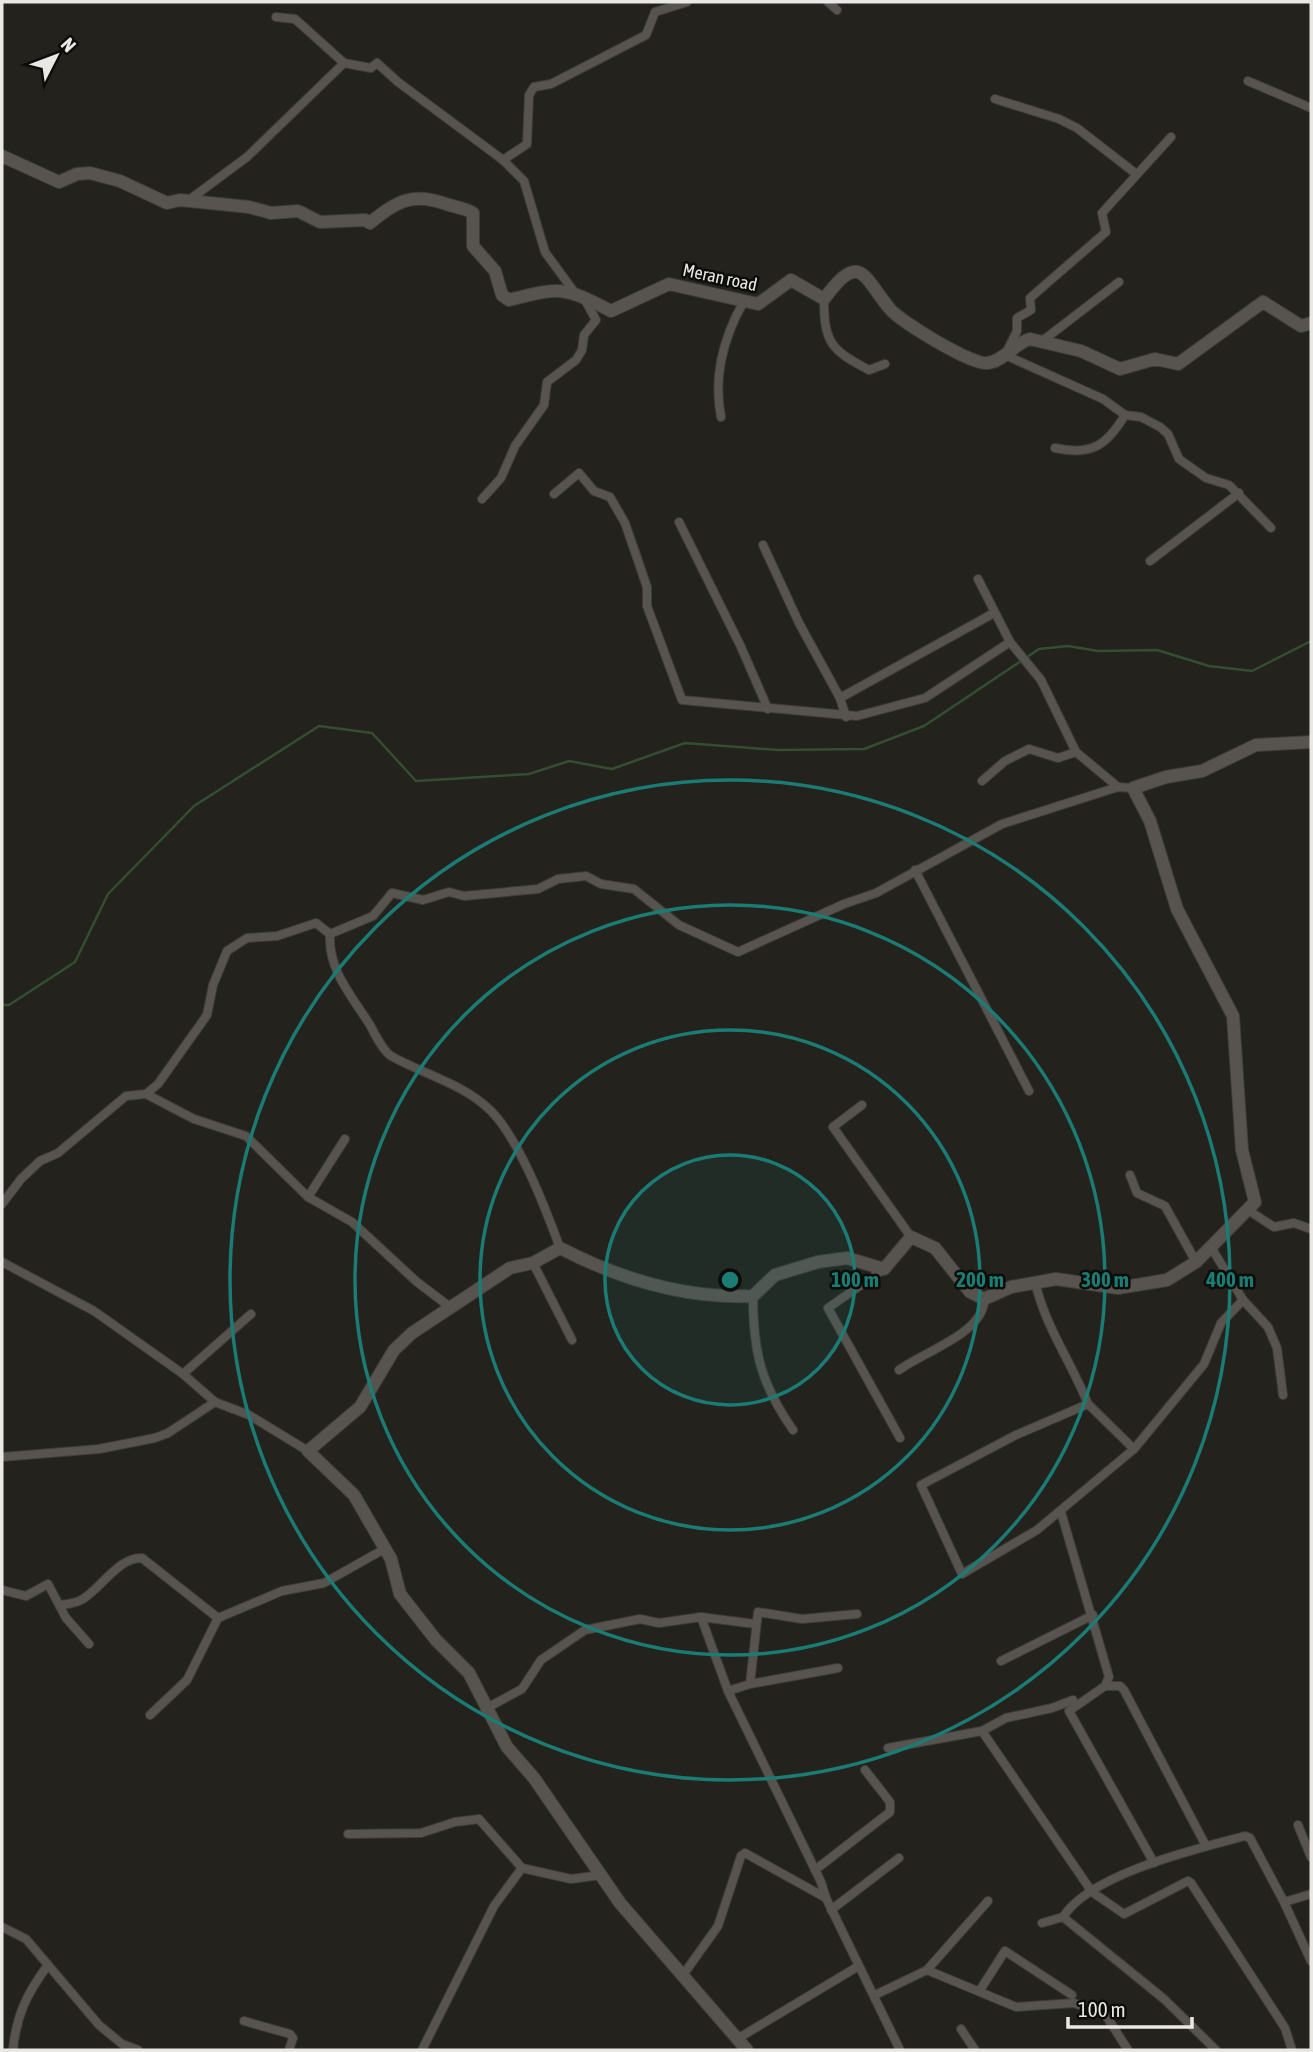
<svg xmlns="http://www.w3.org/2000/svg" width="1313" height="2052" font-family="'Asap Condensed',sans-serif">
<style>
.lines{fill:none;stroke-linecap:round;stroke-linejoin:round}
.stream{stroke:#334f31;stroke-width:2.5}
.street-casing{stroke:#3e3c38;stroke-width:10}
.secondary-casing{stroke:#3e3c38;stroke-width:14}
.street{stroke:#57544f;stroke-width:8}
.secondary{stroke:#57544f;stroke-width:12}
.ring{fill:none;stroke:#1a7c74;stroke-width:3.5}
.labels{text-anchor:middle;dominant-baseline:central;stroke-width:5;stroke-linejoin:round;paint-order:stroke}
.street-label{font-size:18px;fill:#eae8e5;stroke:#0c0c09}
.centre{fill:#1a7c74;stroke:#0c0c09;stroke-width:3.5}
.ring-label{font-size:21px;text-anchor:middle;font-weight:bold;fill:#1a7c74;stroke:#0c0c09;stroke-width:5;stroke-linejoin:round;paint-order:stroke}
</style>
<rect width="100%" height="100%" fill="#24221d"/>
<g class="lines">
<path class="stream" d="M2,1005H9L75,962L108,894L194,806L319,726L372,733L416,781L529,774L569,761L612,769L685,743L778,750L864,749L924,726L1039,649L1068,646L1098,651L1157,650L1209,666L1252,671L1311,641"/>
<defs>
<g id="street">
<path d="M828,2L837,10"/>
<path d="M276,17L295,19L344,63L371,68L377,63L398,82L503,160L524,181L545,252L575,293"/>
<path d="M1248,81L1311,108"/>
<path d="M995,99L1059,119L1077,128L1135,173"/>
<path d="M1171,137L1102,213L1106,232L1030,298L1031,310L1017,318V331L1005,355L1103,399L1125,415L1141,417L1160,427L1168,434L1179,459L1206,478L1229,485L1271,528"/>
<path d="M503,160L527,144L529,95L534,87L551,84L646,35L655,12L687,2"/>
<path d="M189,200L247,157L344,63"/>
<path d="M824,299C824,343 831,350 869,370L885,364"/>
<path d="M1041,342L1119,282"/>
<path d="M721,417C713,376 723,338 744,301"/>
<path d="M1055,448C1092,456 1107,445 1125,415"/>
<path d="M554,494L579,473L594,491L610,497L625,523L647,587V606L682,700L857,716L925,698L1010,642"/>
<path d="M482,499L501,478L515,446L544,405L547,382L576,360L582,350L584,335L596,320L584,298"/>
<path d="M679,522L741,647L768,709"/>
<path d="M763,545L799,623L840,698L846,717"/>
<path d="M1150,561L1239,493"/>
<path d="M978,579L1010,642L1041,680L1076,752L1118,787"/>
<path d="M840,698L994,613"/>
<path d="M982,781L1005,761L1029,749L1058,758L1076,752"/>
<path d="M915,870L1029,1091"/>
<path d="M330,934C328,971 352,996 370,1025C375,1034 382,1050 391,1056C423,1074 462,1083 490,1110C519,1138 546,1210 560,1248"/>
<path d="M146,1094L194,1119L246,1136L308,1197L352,1222L417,1282L450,1307"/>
<path d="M862,1105L833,1127L911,1237"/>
<path d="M1130,1175L1137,1193L1165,1206L1196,1262"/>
<path d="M308,1197L345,1139"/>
<path d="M2,1204L21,1179L40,1161L58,1153L126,1096L146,1094L158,1084L207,1015L213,985L227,951L247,938L277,936L316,923L330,934L373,916L392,893L423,900L449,892L464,896L538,889L558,879L586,876L601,884L634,889L679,925L738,952L844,904L876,893L1002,824L1118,787L1133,788"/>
<path d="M1248,1210L1274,1227L1294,1223L1311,1229"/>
<path d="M1211,1247L1243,1300L1268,1327L1277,1348L1283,1395"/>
<path d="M2,1262L94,1311L183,1374L215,1402L249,1415L308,1451"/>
<path d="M533,1263L572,1340"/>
<path d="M884,1269L828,1308L900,1438"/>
<path d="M1035,1281C1044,1325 1072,1363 1088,1404L1016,1435L921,1485L962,1574L1037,1530L1134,1449L1204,1364L1221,1323L1243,1300"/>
<path d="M753,1296C753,1352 761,1384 793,1430"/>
<path d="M899,1370C923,1352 985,1333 984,1299"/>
<path d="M183,1374L251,1314"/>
<path d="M1088,1404L1134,1449"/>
<path d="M2,1457L99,1449L155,1438L168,1433L215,1402"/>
<path d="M1061,1512L1109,1677L1105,1686L1069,1711L1154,1863"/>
<path d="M2,1590L26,1596L48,1584L66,1618L89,1644"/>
<path d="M61,1605C68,1604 77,1603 83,1599C102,1587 119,1557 142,1558L218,1618"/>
<path d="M701,1617L728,1691L750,1684L758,1612L802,1619L857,1614"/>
<path d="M1001,1661L1093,1615"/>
<path d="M750,1684L838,1668"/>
<path d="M1105,1686H1120L1124,1690L1206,1846"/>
<path d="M728,1691L821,1882L826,1898"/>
<path d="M485,1709L522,1689L541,1660L585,1630L640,1619L659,1623L701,1617L755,1624"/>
<path d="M150,1715L187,1680L218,1618L282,1591L324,1583L386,1548"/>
<path d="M982,1731L1092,1892L1124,1914L1188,1881L1191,1883L1285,2028L1292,2050"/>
<path d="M888,1748L982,1731L1006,1718L1052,1708L1073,1700"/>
<path d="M1298,1825L1311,1857"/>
<path d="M348,1834L421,1833L455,1822L479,1819L522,1868"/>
<path d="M815,1870L890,1812V1802L865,1770"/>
<path d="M1311,1894L1284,1902L1311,1961"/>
<path d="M831,1910L899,1858"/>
<path d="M1063,1917L1164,1999L1216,2050"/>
<path d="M1042,1923L1063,1917C1090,1874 1196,1849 1245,1836L1250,1838L1284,1902"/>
<path d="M2,1927L26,1939L99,2025L122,2044L138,2050"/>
<path d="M927,1970L988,1901"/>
<path d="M683,1975L718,1926L741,1856L745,1853L826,1898L900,2050"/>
<path d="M980,1990L1005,1951L1072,1995"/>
<path d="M875,1995L927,1970L1016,2007L1074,2003L1105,2014L1128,2050"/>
<path d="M244,2021L290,2034L293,2038L289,2050"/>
<path d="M961,2029L975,2050"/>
<path d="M737,2039L857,1967"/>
<path d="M13,2050C16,2016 27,1993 48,1965"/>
<path d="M422,2050L494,1906L522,1868L571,1879L601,1875"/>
</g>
<g id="secondary">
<path d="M2,156L59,182L77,174L90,173L120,181L167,203L180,200L249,207L271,213L298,211L320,222L365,220L370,223C396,201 413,192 446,204C455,207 465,208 473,213V246L495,271L502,295L509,300C560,287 563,286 611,311L669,284L758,304L791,280L824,299C861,249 863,277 890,309C901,322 973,366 988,363C1004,361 1015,343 1030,339L1081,351L1120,369L1155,359L1178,364L1263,302L1301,326L1311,323"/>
<path d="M747,2050L620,1903L534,1778L507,1747L469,1673L436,1640L400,1594L391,1559L354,1495L308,1451L360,1407L394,1350L412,1333L510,1268L533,1263L560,1248C620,1279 686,1299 753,1296L775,1275L818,1262L847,1258L884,1269L911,1237L935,1248L970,1292L984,1299L1011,1287L1056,1279L1118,1288L1167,1280L1196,1262L1255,1202L1242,1150L1233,1016L1177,909L1150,821L1133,788L1166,777L1202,771L1256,745L1311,742"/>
</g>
</defs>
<use href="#street" class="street-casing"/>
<use href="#secondary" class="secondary-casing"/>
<use href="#street" class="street"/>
<use href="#secondary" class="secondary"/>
</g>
<circle cx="730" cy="1280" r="125" fill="#1a7c74" fill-opacity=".12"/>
<g class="ring">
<circle cx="730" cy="1280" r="125"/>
<circle cx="730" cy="1280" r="250"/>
<circle cx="730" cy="1280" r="375"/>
<circle cx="730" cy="1280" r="500"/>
</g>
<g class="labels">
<g class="street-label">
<text transform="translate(720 277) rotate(12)">Meran road</text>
</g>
</g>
<circle cx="730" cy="1280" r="10" class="centre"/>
<g class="ring-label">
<text x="855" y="1287">100 m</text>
<text x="980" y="1287">200 m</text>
<text x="1105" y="1287">300 m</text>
<text x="1230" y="1287">400 m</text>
</g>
<rect width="1313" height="2052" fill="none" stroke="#eae8e5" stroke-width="7"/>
<g transform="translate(56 56) rotate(48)" stroke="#0c0c09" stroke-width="5" paint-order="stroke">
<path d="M0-5L12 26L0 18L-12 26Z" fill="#eae8e5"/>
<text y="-10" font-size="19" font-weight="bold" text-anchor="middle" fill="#eae8e5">N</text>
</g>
<path d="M1068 2017v10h124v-10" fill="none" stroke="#eae8e5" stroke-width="3.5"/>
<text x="1078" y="2017" font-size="21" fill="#eae8e5" stroke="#0c0c09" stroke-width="5" paint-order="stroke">100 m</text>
</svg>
